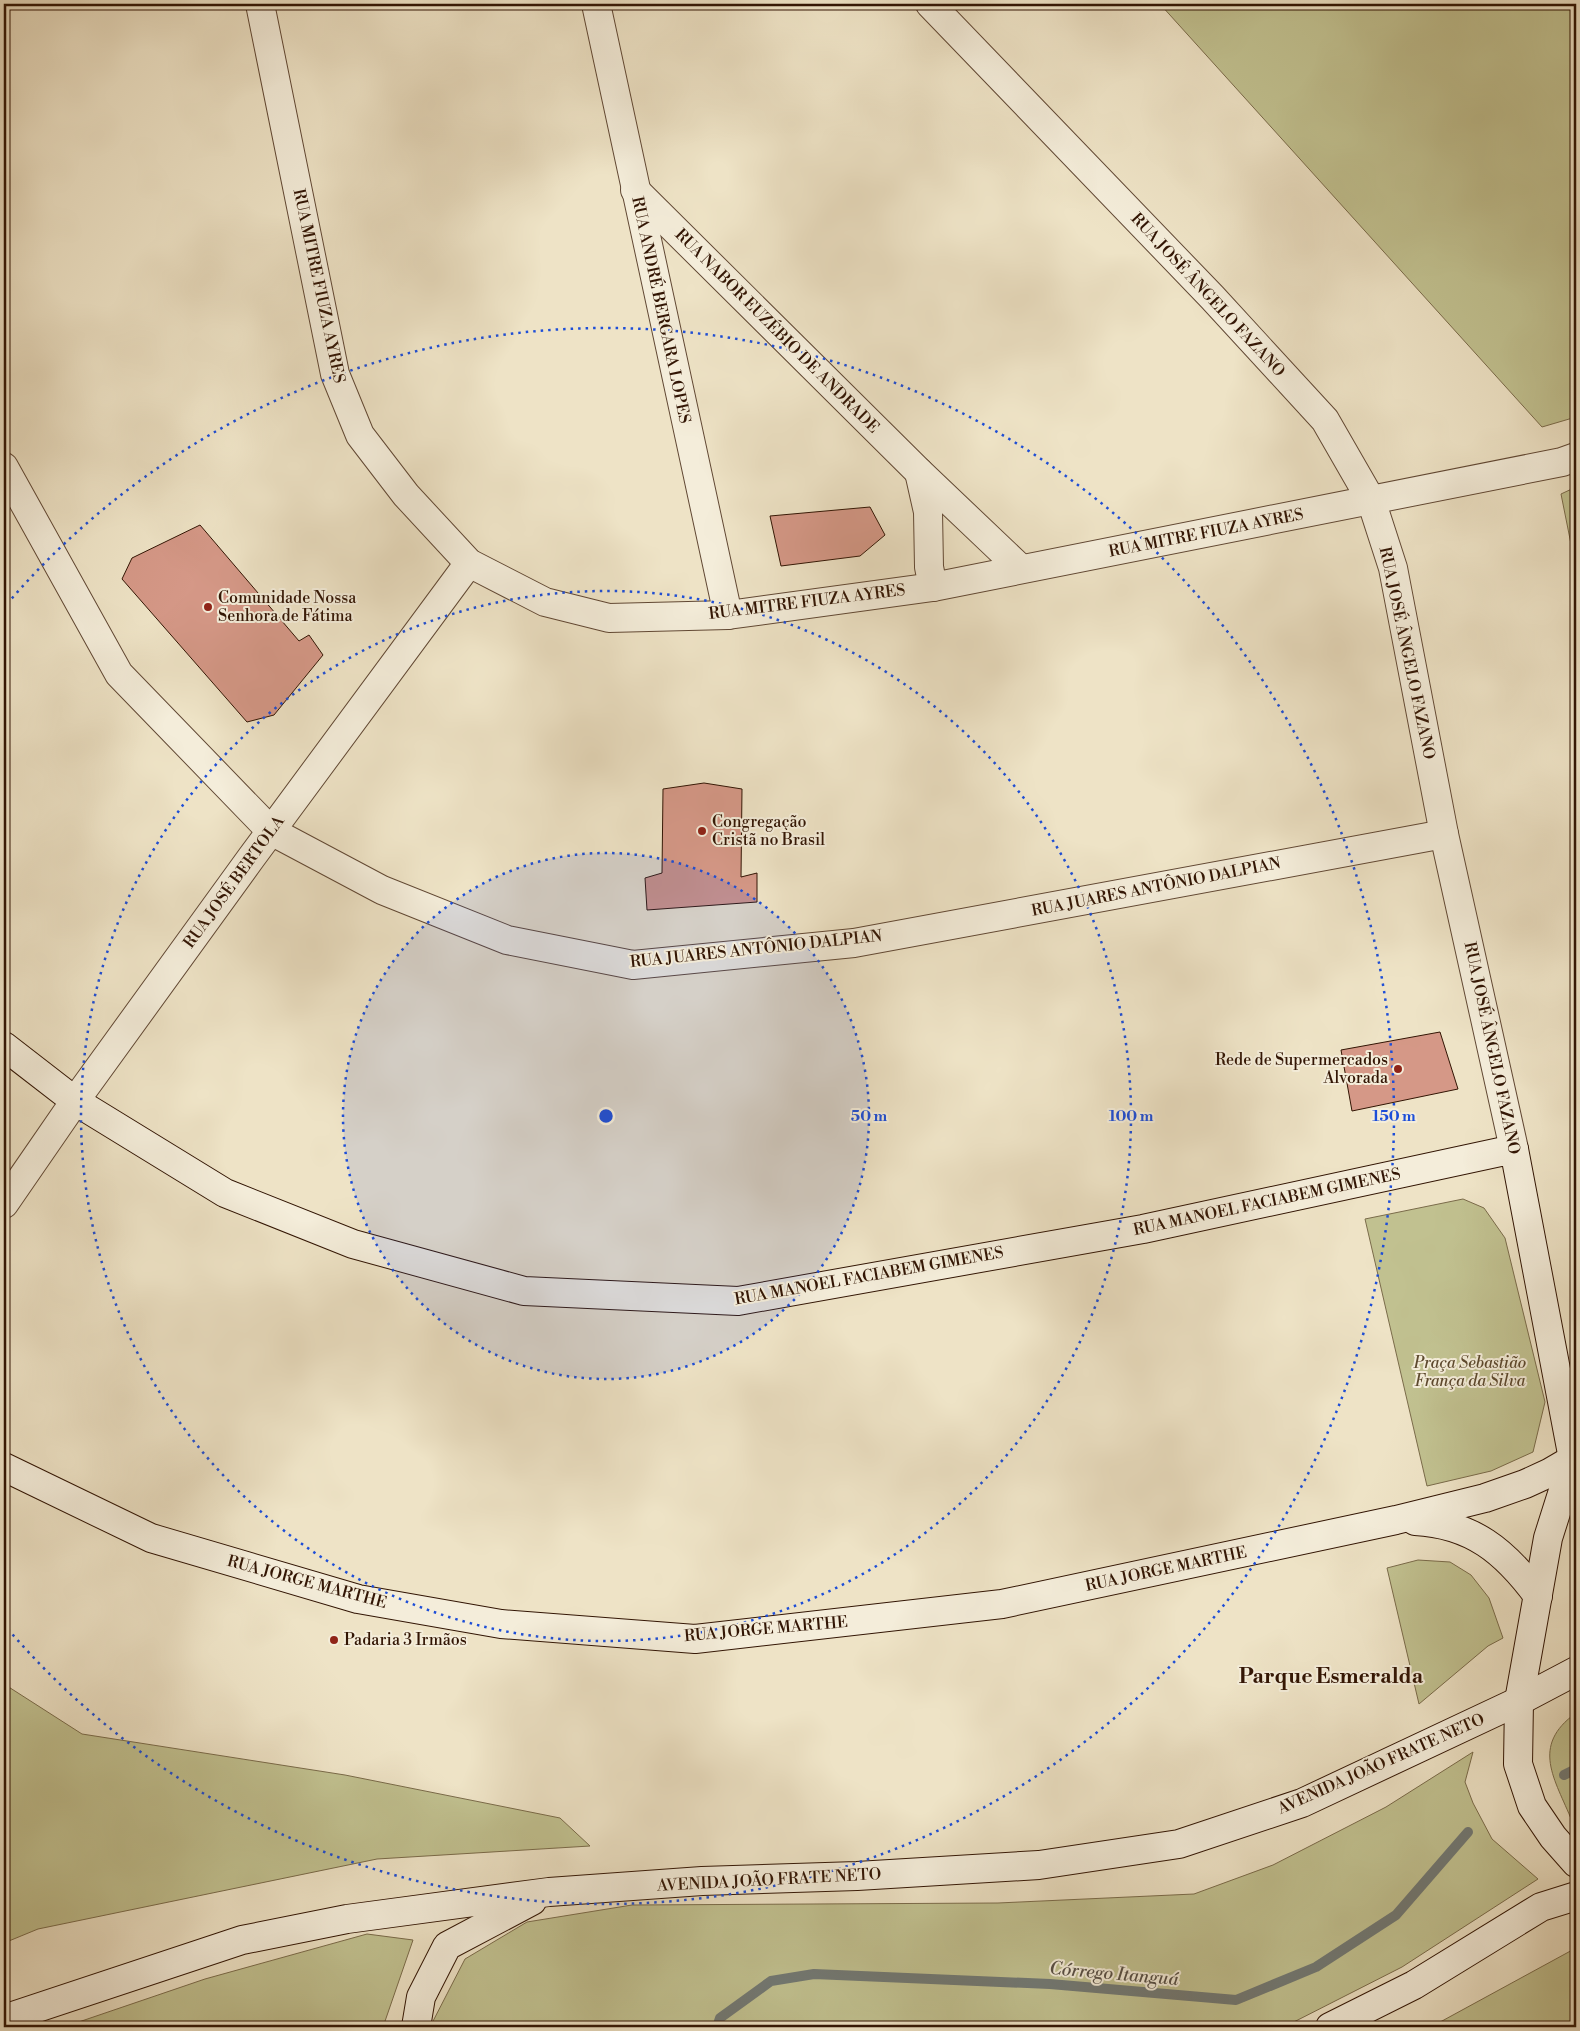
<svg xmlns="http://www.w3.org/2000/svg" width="1580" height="2031" font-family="'Libre Bodoni',serif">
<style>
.green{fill:#c1c190;stroke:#7a6b4a}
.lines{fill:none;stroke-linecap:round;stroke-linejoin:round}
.stream{stroke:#727974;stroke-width:10}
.building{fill:#d59887;stroke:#321504}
.street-casing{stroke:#614834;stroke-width:30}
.secondary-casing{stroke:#321504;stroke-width:30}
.street{stroke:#f4edda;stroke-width:28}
.secondary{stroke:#f4edda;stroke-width:28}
.ring{fill:none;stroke:#1d4ed8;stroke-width:2.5;stroke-dasharray:2.5 5}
.poi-dot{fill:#8f2418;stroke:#f4edda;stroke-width:2}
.labels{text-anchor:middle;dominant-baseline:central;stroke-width:4;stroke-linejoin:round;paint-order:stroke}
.street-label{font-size:16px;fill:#321504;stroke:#f4edda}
.poi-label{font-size:16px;fill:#321504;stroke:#f4edda;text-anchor:start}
.park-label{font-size:16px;font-style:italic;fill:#5d492e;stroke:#f4edda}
.water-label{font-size:18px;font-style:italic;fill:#574f45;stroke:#f4edda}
.district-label{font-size:21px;font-weight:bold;fill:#321504;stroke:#f4edda}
.centre{fill:#1d4ed8;stroke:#f4edda;stroke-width:2.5}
.ring-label{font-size:15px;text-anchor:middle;font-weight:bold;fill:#1d4ed8;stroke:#f4edda;stroke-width:4;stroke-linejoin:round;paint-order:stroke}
</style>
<rect width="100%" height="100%" fill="#eee3c6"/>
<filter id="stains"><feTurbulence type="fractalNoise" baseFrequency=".004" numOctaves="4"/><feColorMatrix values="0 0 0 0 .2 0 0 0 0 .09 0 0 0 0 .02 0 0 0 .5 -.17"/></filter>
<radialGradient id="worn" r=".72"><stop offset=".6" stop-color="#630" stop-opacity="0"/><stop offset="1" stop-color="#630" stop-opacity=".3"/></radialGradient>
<g class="green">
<path d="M1160,4H1576V417L1542,427Z"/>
<path d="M1576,487V569L1561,494Z"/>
<path d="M1463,1199L1484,1208L1505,1238L1545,1402L1533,1452L1491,1471L1427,1486L1365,1219Z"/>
<path d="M1418,1560L1450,1562L1471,1575L1489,1598L1503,1638L1488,1646L1419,1704L1387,1568Z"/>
<path d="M4,1684L82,1734L345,1775L560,1818L590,1846L377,1859L38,1929L4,1943Z"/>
<path d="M1576,1713V1827L1572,1821C1555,1779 1530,1746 1576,1713Z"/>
<path d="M1473,1752L1465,1782L1473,1803L1492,1839L1538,1879L1402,1967L1284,2027H430L465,1959L527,1922L632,1905L998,1903L1194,1894L1273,1865L1386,1807Z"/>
<path d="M367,1934L413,1940L383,2027H64L205,1979Z"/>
<path d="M1576,1948V2027H1429L1442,2021Z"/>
</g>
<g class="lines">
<g class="stream">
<path d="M1564,1775L1576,1769"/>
<path d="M717,2027L720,2018L771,1981L814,1974L1050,1984L1236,2000L1316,1967L1396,1915L1468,1832"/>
</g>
</g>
<g class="building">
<path d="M870,507L885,535L860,556L781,566L770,516Z"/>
<path d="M200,525L299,641L309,635L323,655L274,715L247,722L122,579L132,558Z"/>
<path d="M704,783L742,789L741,877L757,873V902L647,910L645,878L662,873L663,789Z"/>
<path d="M1440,1032L1458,1089L1352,1111L1341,1050Z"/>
</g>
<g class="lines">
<defs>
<g id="street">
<path d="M260,4L335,374L360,435L406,495L469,563L545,602L609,618L728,615L933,587L1562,462L1576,457"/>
<path d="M596,4L728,615"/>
<path d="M930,4L1212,297L1325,420L1371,500L1393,568L1444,834L1514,1149"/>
<path d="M635,190L919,472L1020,568"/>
<path d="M4,467L119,674L271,831L382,890L507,940L633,965L854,943L1444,834"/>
<path d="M919,472L928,512L929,567L933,587"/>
<path d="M4,1204L75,1101L251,858L469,563"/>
</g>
<g id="secondary">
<path d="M4,1046L75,1101L225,1193L353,1244L524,1291L738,1301L1143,1229L1514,1149L1573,1459L1576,1465"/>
<path d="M1573,1459L1548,1538L1519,1701L1518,1764L1532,1806L1553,1837L1576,1863"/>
<path d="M4,1467L151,1538L358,1599L501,1624L695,1639L1002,1604L1396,1520L1485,1498L1525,1484L1549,1473L1573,1459"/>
<path d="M1415,1521C1472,1524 1505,1551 1538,1596"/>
<path d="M4,2019L242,1940L347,1919L549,1892L702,1881L857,1876L1039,1865L1179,1844L1302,1803L1519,1701L1576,1671"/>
<path d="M416,2027L421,1997L447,1946L532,1901"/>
<path d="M1330,2027L1414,1985L1541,1907L1576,1896"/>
</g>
</defs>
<use href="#street" class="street-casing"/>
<use href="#secondary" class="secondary-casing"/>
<use href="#street" class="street"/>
<use href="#secondary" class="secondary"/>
</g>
<circle cx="606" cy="1116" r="263" fill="#1d4ed8" fill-opacity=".12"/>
<g class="ring">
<circle cx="606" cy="1116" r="263"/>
<circle cx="606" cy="1116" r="525"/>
<path d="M7 604A788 788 0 1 1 7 1628"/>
</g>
<g class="poi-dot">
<circle cx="208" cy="607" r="5"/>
<circle cx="702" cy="831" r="5"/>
<circle cx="1398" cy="1069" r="5"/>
<circle cx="334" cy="1640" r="5"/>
</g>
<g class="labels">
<g class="street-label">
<text transform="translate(319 286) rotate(78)">RUA MITRE FIUZA AYRES</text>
<text transform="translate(1208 295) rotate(47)">RUA JOSÉ ÂNGELO FAZANO</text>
<text transform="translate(661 310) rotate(78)">RUA ANDRÉ BERGARA LOPES</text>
<text transform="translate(777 331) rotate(45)">RUA NABOR EUZÉBIO DE ANDRADE</text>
<text transform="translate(1206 533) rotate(-11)">RUA MITRE FIUZA AYRES</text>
<text transform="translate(807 602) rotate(-7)">RUA MITRE FIUZA AYRES</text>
<text transform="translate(1407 653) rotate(78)">RUA JOSÉ ÂNGELO FAZANO</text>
<text transform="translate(234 882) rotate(-54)">RUA JOSÉ BERTOLA</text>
<text transform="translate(1156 887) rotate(-11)">RUA JUARES ANTÔNIO DALPIAN</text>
<text transform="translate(756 949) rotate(-6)">RUA JUARES ANTÔNIO DALPIAN</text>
<text transform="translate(1492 1048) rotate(78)">RUA JOSÉ ÂNGELO FAZANO</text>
<text transform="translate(1267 1202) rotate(-12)">RUA MANOEL FACIABEM GIMENES</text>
<text transform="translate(869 1276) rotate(-10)">RUA MANOEL FACIABEM GIMENES</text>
<text transform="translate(1166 1569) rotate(-12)">RUA JORGE MARTHE</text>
<text transform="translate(307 1582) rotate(15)">RUA JORGE MARTHE</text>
<text transform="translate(766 1629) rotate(-5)">RUA JORGE MARTHE</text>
<text transform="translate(1381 1764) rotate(-24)">AVENIDA JOÃO FRATE NETO</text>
<text transform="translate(769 1880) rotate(-3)">AVENIDA JOÃO FRATE NETO</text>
</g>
<g class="poi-label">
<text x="218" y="598">Comunidade Nossa<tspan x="218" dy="18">Senhora de Fátima</tspan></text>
<text x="712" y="822">Congregação<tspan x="712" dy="18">Cristã no Brasil</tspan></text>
<text x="1388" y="1060" text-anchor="end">Rede de Supermercados<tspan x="1388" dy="18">Alvorada</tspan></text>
<text x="344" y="1640">Padaria 3 Irmãos</text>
</g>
<g class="park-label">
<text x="1470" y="1363">Praça Sebastião<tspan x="1470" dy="18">França da Silva</tspan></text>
</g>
<g class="water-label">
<text transform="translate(1114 1974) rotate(5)">Córrego Itanguá</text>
</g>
<g class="district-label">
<text x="1331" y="1677">Parque Esmeralda</text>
</g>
</g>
<circle cx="606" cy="1116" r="8" class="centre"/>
<g class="ring-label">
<text x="869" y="1121">50 m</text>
<text x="1131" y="1121">100 m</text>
<text x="1394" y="1121">150 m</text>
</g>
<rect width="1580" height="2031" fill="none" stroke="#eee3c6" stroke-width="20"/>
<rect x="5" y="5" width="1570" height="2021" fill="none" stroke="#321504" stroke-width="2.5"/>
<rect x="10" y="10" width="1560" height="2011" fill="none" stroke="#321504"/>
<rect width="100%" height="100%" filter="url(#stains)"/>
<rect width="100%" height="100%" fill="url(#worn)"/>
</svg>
